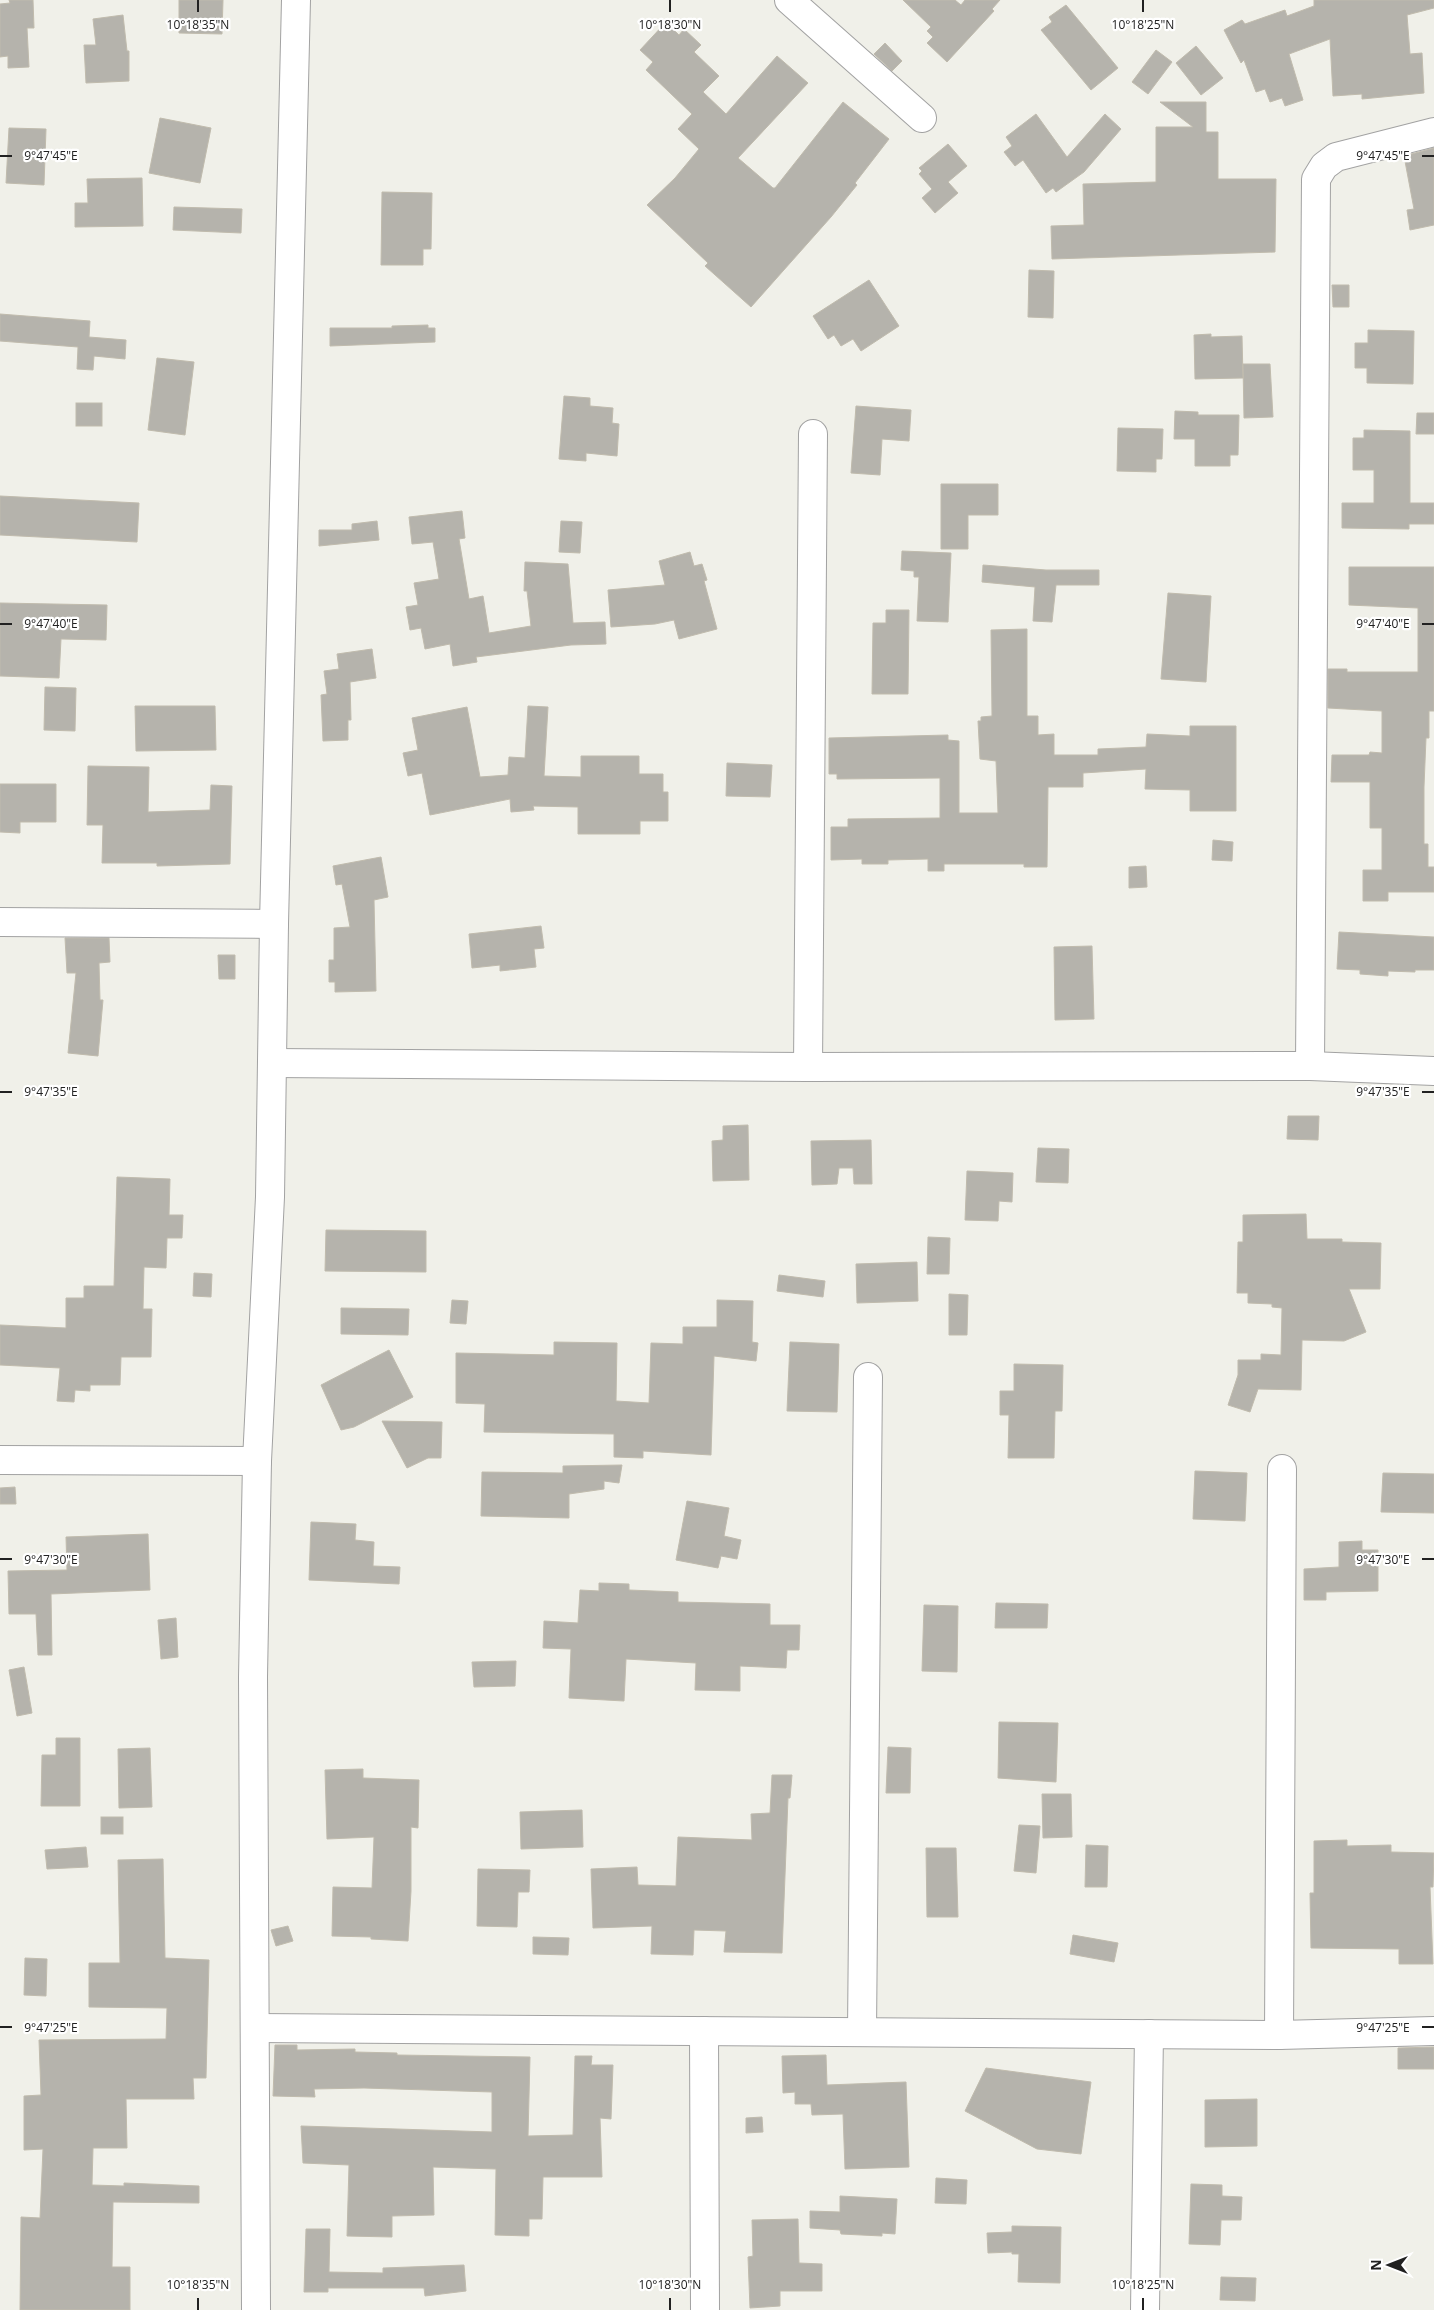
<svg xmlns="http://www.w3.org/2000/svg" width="1434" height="2310" font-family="'Open Sans',sans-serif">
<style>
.building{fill:#b5b3ac;stroke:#c0bbad}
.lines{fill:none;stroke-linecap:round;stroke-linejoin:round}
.minor-casing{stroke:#a2a2a2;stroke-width:30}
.minor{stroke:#fff;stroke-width:28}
.ticks{fill:none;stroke:#212121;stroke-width:2}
.ticks-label{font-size:12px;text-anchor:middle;fill:#212121;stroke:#fff;stroke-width:4.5;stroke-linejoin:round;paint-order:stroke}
</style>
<rect width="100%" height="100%" fill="#f0f0e9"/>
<g class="building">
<path d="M9,0H33L34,28H27L29,67L8,68V56L0,57V4L10,3Z"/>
<path d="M179,0H223L222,34L179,33Z"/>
<path d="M903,0H955L961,5L965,0H1000L992,9L994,11L947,62L927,43L933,37L927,31L931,27Z"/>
<path d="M1314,0H1434V8L1407,15L1410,54L1422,53L1424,93L1362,99V94L1333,96L1330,39L1289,54L1303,100L1285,106L1282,98L1270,102L1265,89L1256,92L1244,60L1241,63L1224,30L1242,20L1245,24L1285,10L1287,16L1314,6Z"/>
<path d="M1066,5L1118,68L1091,90L1041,30L1052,22L1049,17Z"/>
<path d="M123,15L127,51H129V81L86,83L84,45H96L93,19Z"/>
<path d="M666,22L679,35L684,29L701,45L694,52L719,76L703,92L726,114L777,56L808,83L738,158L773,188H775L843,102L889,139L855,183L857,185L831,217L751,307L705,266L708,263L647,205L675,178L699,149L678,129L692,114L646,70L653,62L640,50Z"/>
<path d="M885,43L902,61L892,71L874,54Z"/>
<path d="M1196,46L1223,78L1201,95L1176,63Z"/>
<path d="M1156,50L1172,62L1148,94L1132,82Z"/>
<path d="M1160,102H1206V132H1218V179H1276L1275,252L1052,259L1051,226L1084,225L1083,184L1156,182V127H1193Z"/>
<path d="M1036,114L1067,157L1105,114L1121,129L1084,172L1056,192L1053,188L1046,193L1023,160L1015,166L1004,152L1012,146L1006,137Z"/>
<path d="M160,118L211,128L200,183L149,173Z"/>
<path d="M9,128L46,129L44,185L6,183Z"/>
<path d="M948,144L967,166L948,182L958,193L935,213L922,198L932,189L919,174L922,171L919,168Z"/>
<path d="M1434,148V225L1410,230L1407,210L1414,209L1404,156Z"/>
<path d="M142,178L143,226L75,227V203H88L87,179Z"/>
<path d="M382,192L432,193L431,249H423V265H381Z"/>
<path d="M174,207L242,209L241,233L173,230Z"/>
<path d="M1029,270L1054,271L1053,318L1028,317Z"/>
<path d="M869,280L899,326L861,351L853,339L841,346L834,335L828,339L813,316Z"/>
<path d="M1332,285H1349V307H1333Z"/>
<path d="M0,314L90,321L89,337L126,340L125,359L94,356L93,370L77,369L78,347L0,341Z"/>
<path d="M428,325V328H435V342L330,346V328H392V326Z"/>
<path d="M1368,330L1414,331L1413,384L1367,383V368H1355V343H1368Z"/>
<path d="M1211,334V337L1242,336L1243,378L1195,379L1194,335Z"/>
<path d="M157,358L194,362L185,435L148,430Z"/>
<path d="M1243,364H1270L1273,417L1244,418Z"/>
<path d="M564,396L590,398V406L613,408L612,423L619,424L617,456L586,453V461L559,459Z"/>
<rect x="76" y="403" width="26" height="23"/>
<path d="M856,406L911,410L909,441L882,439L880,475L851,473Z"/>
<path d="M1175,411L1198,412V415H1239L1238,455H1230V466H1195V439H1174Z"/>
<path d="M1417,413H1434V434H1416Z"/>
<path d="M1118,428L1163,429L1162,459H1156V472L1117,471Z"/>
<path d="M1364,430L1410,431V503H1434V524H1409V529L1342,528V503H1374V470H1353V438H1364Z"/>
<path d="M941,484H998V515H968V549H941Z"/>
<path d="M0,496L139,503L137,542L0,535Z"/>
<path d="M462,511L465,538L459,539L469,599L483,596L489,633L531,626L527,591H524L525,562L568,564L573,623L605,622L606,644L571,645L476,657L477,662L453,666L450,644L425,649L421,628L410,630L406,607L418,605L414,583L439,579L433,542L412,544L409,517Z"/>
<path d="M377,521L379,540L319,546V530H352V524Z"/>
<path d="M561,521L582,522L580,553L559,552Z"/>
<path d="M902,551L951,553L948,622L917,621L919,577H914V571L901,570Z"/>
<path d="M690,552L694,566L702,564L707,580L704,581L717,629L679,639L674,620L655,624L611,627L608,590L665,585L659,561Z"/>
<path d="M983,565L1046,570H1099V585H1056L1052,622L1033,621L1035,587L982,582Z"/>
<path d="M1349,567H1434V711H1429V738H1426L1424,787V844H1428V867H1434V892H1388V901H1363V870H1382V828H1370V782H1331L1332,755H1369L1370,752L1382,753V711L1328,708V669H1347V672H1418V608L1349,605Z"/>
<path d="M1168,593L1211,596L1206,682L1161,679Z"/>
<path d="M0,603L107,605L106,640L61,639L59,678L0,676Z"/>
<path d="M886,610H909L908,694H872L873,623H886Z"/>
<path d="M1027,629V716H1038V735L1054,734V755H1098V749L1146,747L1147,734L1190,736V726H1236V811H1190V790L1145,789L1146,769L1083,773V787H1048L1047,867H1024V864H944V871H928V859L888,860V864H862V859L831,860V827H848V819L940,818V778L837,779V774H829V738L948,735V740L959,741V813H998L996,761L980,759L978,721H981V717L992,716L991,630Z"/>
<path d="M372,649L376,678L350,682L351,720H348V740L323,741L321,695L327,694L324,671L339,669L337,654Z"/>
<path d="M45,687L76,688L75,731L44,730Z"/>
<path d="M135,706H215L216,750L136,751Z"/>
<path d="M528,706L548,707L544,776L581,777V756H639V774H663V792H668V821H640V834H578V807L533,806L534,810L511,812L510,799L430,815L422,773L408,776L403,753L418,750L412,718L467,707L480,777L508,775L509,757L525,758Z"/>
<path d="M727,763L772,765L770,797L726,796Z"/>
<path d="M88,766L149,767L148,812L210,810L211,785L232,786L230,864L157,866V863H102L103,825H87Z"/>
<path d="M0,784H56V822H20V833L0,832Z"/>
<path d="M1213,840L1233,842L1232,861L1212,860Z"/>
<path d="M381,857L388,897L374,900L376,991L335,992V982H329V960H334V928L350,927L342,884L336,885L333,866Z"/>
<path d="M1146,866L1147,887L1129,888V867Z"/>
<path d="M541,926L544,948L534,949L536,967L500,971V965L472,968L469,934Z"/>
<path d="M1339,932L1434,937V970H1415V972L1388,971V976L1360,974V970L1337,969Z"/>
<path d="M65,938H109L110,962L99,963L100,1000H103L98,1056L68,1053L76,973H67Z"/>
<path d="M1092,946L1094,1019L1055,1020L1054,947Z"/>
<path d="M218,955H235V979H219Z"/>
<path d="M1288,1116H1319L1318,1140L1287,1139Z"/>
<path d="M748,1125L749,1180L713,1181L712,1141L723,1140V1126Z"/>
<path d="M871,1140L872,1184H854L853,1168H839L837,1184L812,1185L811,1141Z"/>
<path d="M1038,1148L1069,1149L1068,1183L1036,1182Z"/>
<path d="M967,1171L1013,1173L1012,1202L999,1201L998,1221L965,1220Z"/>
<path d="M117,1177L170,1179L169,1215H183L182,1238H167L166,1268L144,1267L143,1309H152L151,1357H121L120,1385H90V1391L75,1390L74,1402L57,1401L60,1368L0,1365V1325L66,1328V1298H84V1286H114Z"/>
<path d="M1306,1214L1307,1239H1342V1242L1381,1243L1380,1289H1349L1366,1332L1344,1341L1302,1340L1301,1390L1258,1389L1250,1412L1228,1405L1238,1375V1360H1261V1354L1281,1355L1282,1308L1272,1307V1304L1248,1303V1293H1237L1238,1242H1243V1215Z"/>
<path d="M326,1230L426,1231V1272L325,1271Z"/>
<path d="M928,1237L950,1238L949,1274H927Z"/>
<path d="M917,1262L918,1301L857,1303L856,1264Z"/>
<path d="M194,1273L212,1274L211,1297L193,1296Z"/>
<path d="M779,1275L825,1281L823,1297L777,1291Z"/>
<path d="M949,1294L968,1295L967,1335H949Z"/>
<path d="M452,1300L468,1301L466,1324L450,1323Z"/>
<path d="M717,1300L753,1301L752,1342L758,1343L756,1361L714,1356L711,1455L643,1451V1458L614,1457V1434L484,1432L485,1404L456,1403V1353L554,1355V1342L617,1343L616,1401L649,1403L651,1343L683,1344V1327H717Z"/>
<path d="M341,1308L409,1309L408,1335L341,1334Z"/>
<path d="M790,1342L839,1344L837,1412L787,1411Z"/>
<path d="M389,1350L413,1397L354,1427L341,1430L321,1385Z"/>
<path d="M1014,1364L1063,1365L1062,1411H1055L1054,1458H1008L1009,1415H1000V1391H1014Z"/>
<path d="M382,1421L442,1422L441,1458H428L407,1468Z"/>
<path d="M622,1465L619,1483L604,1481V1489L569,1494V1518L481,1516L482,1472L563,1473V1466Z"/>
<path d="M1195,1471L1247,1473L1245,1521L1193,1519Z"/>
<path d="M1383,1473L1434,1474V1513L1381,1512Z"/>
<path d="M15,1487L16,1504H0V1488Z"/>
<path d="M687,1501L729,1508L724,1536L741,1540L737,1559L721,1556L718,1568L676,1560Z"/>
<path d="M311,1522L356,1524L355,1540L374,1542L373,1566L400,1567L399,1584L309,1580Z"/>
<path d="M148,1534L150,1590L51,1594L52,1655H38L36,1614H9L8,1571L67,1570L66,1537Z"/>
<path d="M1362,1541V1550H1378V1591L1326,1592V1600H1304V1569L1339,1567V1542Z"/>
<path d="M599,1583L629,1584V1590L678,1592V1602L770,1604V1625H800L799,1650H787L786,1668L740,1666V1691L695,1690L696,1663L626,1659L624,1701L569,1698L571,1649L543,1648L544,1621L578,1623L580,1590L599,1591Z"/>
<path d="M996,1603L1048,1604L1047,1628H995Z"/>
<path d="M924,1605L958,1606L957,1672L922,1671Z"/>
<path d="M176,1618L178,1657L161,1659L158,1620Z"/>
<path d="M516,1661L515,1686L474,1687L472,1662Z"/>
<path d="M24,1667L32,1713L17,1716L9,1670Z"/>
<path d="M999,1722L1058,1723L1056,1782L998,1778Z"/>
<path d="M56,1738H80V1806H41L42,1755H56Z"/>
<path d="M888,1747L911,1748L910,1793H886Z"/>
<path d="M150,1748L152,1807L119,1808L118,1749Z"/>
<path d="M363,1769V1778L419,1780L418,1828L411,1827V1891L408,1941L371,1939V1937L332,1936L333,1887L372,1888L374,1837L327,1839L325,1770Z"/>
<path d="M772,1775H792L790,1798H788L782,1953L724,1952L726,1931L694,1930L693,1955L651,1954L652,1926L593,1928L591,1869L637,1867L638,1885L676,1886L678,1837L752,1840L751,1814L770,1813Z"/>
<path d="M1042,1794H1071L1072,1837L1043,1838Z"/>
<path d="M582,1810L583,1847L521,1849L520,1812Z"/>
<rect x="101" y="1817" width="22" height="17"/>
<path d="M1019,1825L1040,1826L1036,1873L1014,1871Z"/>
<path d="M1347,1840V1846L1391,1845V1852L1434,1853L1433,1887H1430L1433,1964H1399V1949L1311,1948L1310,1893H1314V1841Z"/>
<path d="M1086,1845L1108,1846L1107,1887H1085Z"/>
<path d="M86,1847L88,1867L47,1869L45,1850Z"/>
<path d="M926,1848H956L958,1917H927Z"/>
<path d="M163,1859L165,1958L209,1960L206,2078H193L194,2099H126L127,2148H93L92,2185L124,2186V2183L199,2186V2203L113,2202L112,2267H130V2310H20L21,2217L40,2218L43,2149L24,2150V2096L41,2095L39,2040L166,2039L167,2008L89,2007V1963H120L118,1860Z"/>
<path d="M478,1869L530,1870L529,1892H518L517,1927L477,1926Z"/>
<path d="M288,1926L293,1941L276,1946L271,1930Z"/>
<path d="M1073,1935L1118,1943L1114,1962L1070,1954Z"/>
<path d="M533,1937L569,1938L568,1955L533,1954Z"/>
<path d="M25,1958L47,1959L46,1996L24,1995Z"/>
<path d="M275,2045H297V2050L355,2049V2052L397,2053V2055L530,2057L528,2136L573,2135L575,2056H592L591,2065H613L611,2119L600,2118L602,2177H543L542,2219H529V2236L495,2235L496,2169L433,2167L434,2215L392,2216V2237L347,2236L349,2165L303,2163L301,2126L492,2132V2092L364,2088L314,2089L315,2097L273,2096Z"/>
<path d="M1434,2047V2069H1398V2048Z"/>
<path d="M826,2055L827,2085L906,2082L909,2167L845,2169L843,2114L812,2115L811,2104H795V2092L783,2093L782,2056Z"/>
<path d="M986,2068L1091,2082L1081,2154L1037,2149L965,2111Z"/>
<path d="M1257,2099V2146L1205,2147V2100Z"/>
<path d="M762,2117L763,2132L746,2133V2118Z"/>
<path d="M936,2178L967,2180L966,2204L935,2203Z"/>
<path d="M1191,2184L1222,2185V2196L1242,2197L1241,2220H1221L1220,2245L1189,2244Z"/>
<path d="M840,2196L897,2199L895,2234L882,2233V2236L841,2234L840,2230L810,2228V2211L840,2212Z"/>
<path d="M798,2219L799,2263L822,2264V2291H780V2306L750,2308L748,2257L753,2256L752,2220Z"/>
<path d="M1012,2226L1061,2227L1060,2283L1018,2282L1019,2254H1012V2252L988,2253L987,2233L1012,2232Z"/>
<path d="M306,2229H330L329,2272L383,2273V2268L464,2265L466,2291L425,2296L424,2288H328V2292H304Z"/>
<path d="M1221,2277L1256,2278L1255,2301L1220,2300Z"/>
</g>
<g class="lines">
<defs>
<g id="minor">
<path d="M789,0L922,118"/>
<path d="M0,922L274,924"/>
<path d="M273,1063L808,1067L1310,1066L1434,1071"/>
<path d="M1310,1066L1316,179L1324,166L1336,157L1434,132"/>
<path d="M808,1067L813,434"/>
<path d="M0,1460L257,1461"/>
<path d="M255,2028L1279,2035L1434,2031"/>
<path d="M704,2031L705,2310"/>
<path d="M862,2032L868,1377"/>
<path d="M1279,2035L1282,1469"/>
<path d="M256,2310L253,1677L257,1461L270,1197L274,924L296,0"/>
<path d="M1145,2310L1149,2034"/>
</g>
</defs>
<use href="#minor" class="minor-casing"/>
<use href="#minor" class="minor"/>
</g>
<path class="ticks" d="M198,0V12M670,0V12M1143,0V12M0,156H12M1422,156H1434M0,624H12M1422,624H1434M0,1092H12M1422,1092H1434M0,1559H12M1422,1559H1434M0,2027H12M1422,2027H1434M198,2298V2310M670,2298V2310M1143,2298V2310"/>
<g class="ticks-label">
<text x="198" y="29">10°18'35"N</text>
<text x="670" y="29">10°18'30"N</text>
<text x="1143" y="29">10°18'25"N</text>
<text x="1383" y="160">9°47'45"E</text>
<text x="51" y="160">9°47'45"E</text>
<text x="1383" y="628">9°47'40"E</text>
<text x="51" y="628">9°47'40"E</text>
<text x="1383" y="1096">9°47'35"E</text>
<text x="51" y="1096">9°47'35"E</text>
<text x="51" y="1564">9°47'30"E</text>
<text x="1383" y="1564">9°47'30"E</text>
<text x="51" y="2032">9°47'25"E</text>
<text x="1383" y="2032">9°47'25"E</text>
<text x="198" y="2289">10°18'35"N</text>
<text x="670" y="2289">10°18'30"N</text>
<text x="1143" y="2289">10°18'25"N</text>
</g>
<g transform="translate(1389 2265) rotate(270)" stroke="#ffffff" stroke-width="4" paint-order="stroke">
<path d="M0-4L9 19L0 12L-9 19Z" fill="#212121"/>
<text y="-8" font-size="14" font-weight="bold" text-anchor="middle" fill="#212121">N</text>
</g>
</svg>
